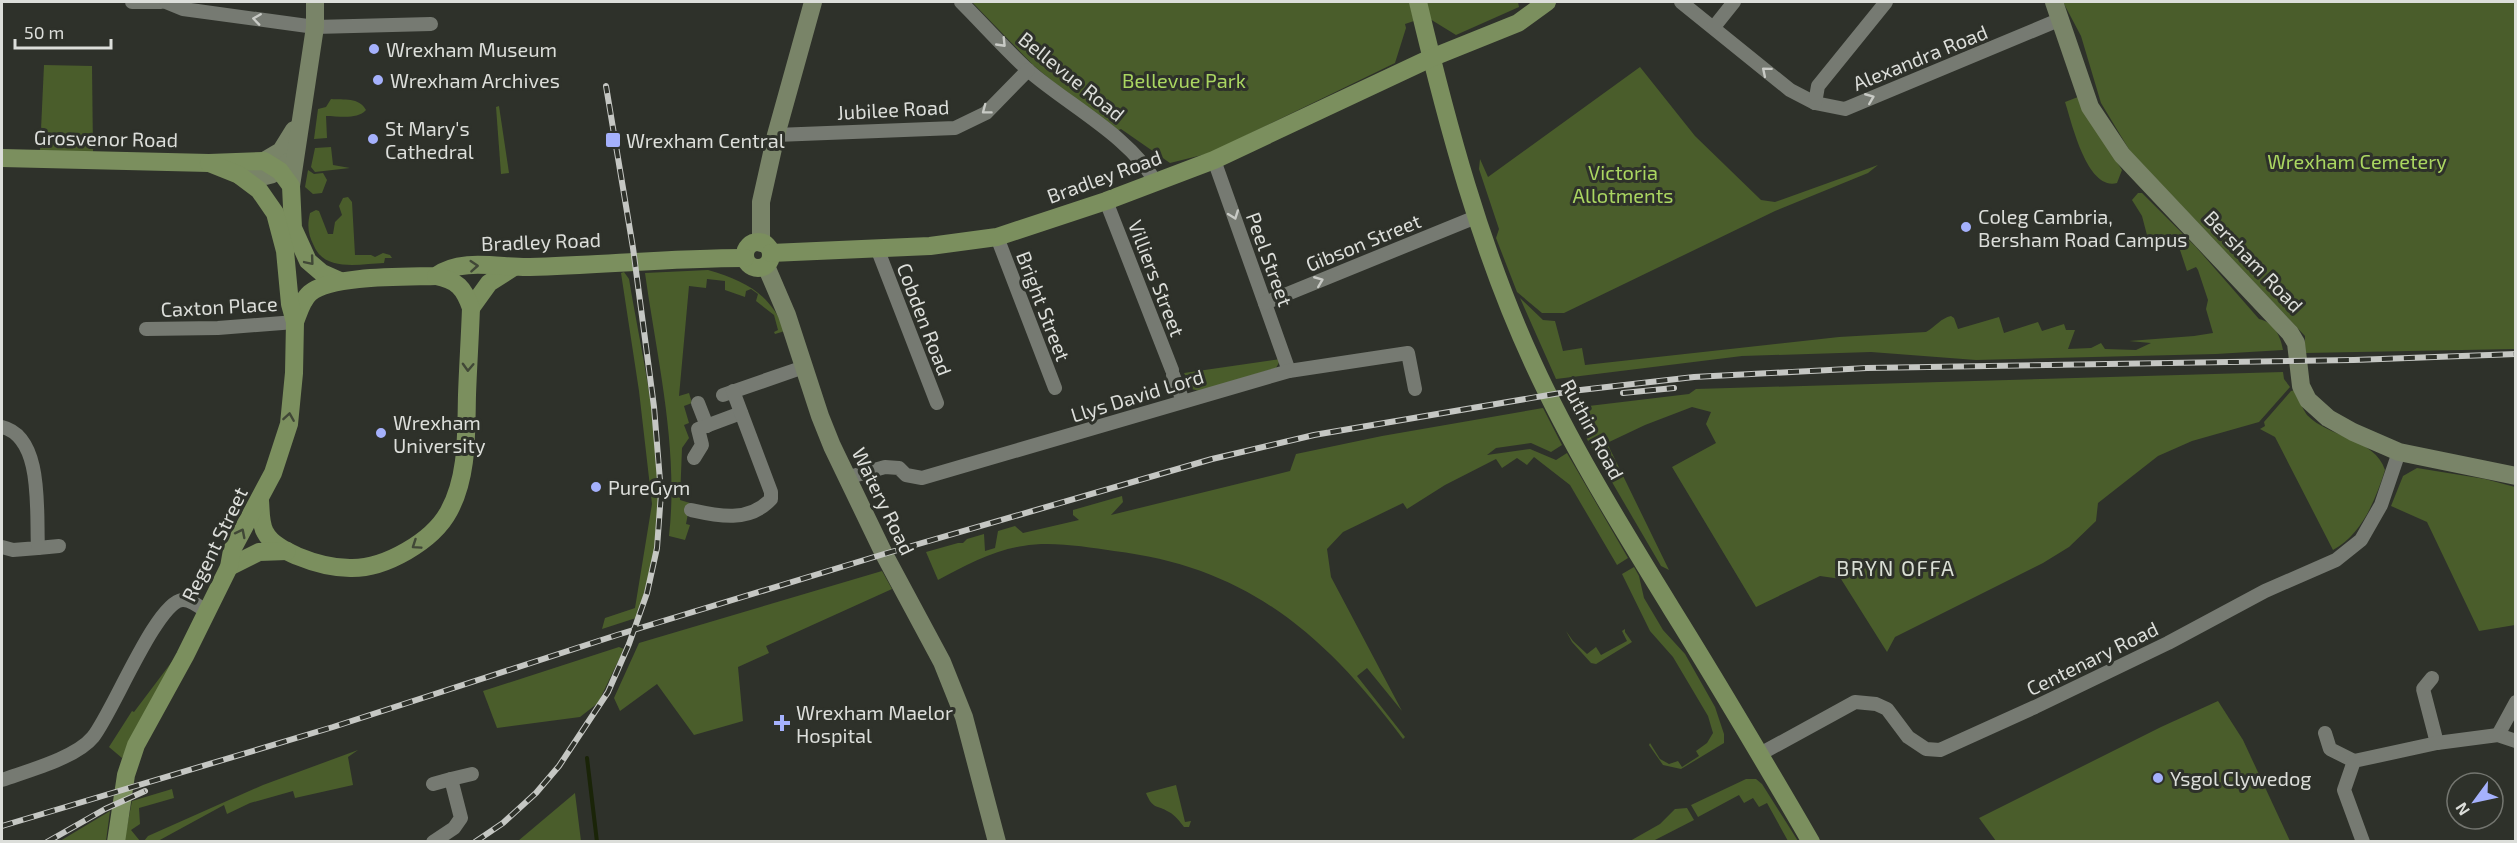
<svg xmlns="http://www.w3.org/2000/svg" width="2517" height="843" font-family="'Exo 2',sans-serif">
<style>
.green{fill:#4a5d2b}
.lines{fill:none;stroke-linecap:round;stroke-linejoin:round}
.stream{stroke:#1a2408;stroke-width:4}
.street{stroke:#767a72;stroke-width:14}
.secondary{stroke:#798468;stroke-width:18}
.primary{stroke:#7b8f5e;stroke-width:18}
.rail-casing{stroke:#c5c7c3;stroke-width:6}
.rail{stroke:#2e312a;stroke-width:4;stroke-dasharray:11;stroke-linecap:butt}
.oneway{stroke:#c8cac5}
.oneway2{stroke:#414837}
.poi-dot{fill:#a5b1fc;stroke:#2e312a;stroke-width:2}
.labels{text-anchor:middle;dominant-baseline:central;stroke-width:6;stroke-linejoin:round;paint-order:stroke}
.poi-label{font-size:20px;fill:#dcdeda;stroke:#2e312a;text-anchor:start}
.street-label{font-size:20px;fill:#dcdeda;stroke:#2e312a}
.park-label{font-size:20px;fill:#aad661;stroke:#2e312a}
.neighbourhood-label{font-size:21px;letter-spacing:1.5px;fill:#dadfd5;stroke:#2e312a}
</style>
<rect width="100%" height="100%" fill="#2e312a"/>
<g class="green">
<path d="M972,2H1409L1414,21L1405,24L1406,28L1395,63L1210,153L1170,163L1121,129L1116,131L1080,104L1033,65Z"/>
<path d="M1426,2H1518L1519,7L1456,35L1430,19Z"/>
<path d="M2063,2H2515V349L2305,353V336L2130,151L2101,103L2081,36Z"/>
<path d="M44,65L92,66L93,152L40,151Z"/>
<path d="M1640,67L1695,136L1761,200L1775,202L1878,165L1868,173L1775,211L1564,313H1542L1517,292L1496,238L1499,229L1479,169L1480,159L1488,177Z"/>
<path d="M2078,97L2088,118L2122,170L2117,183C2087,191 2072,123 2065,102Z"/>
<path d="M331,99C344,100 359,97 366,110C357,120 339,116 326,116L327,138L314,139L318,109L326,107Z"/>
<path d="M499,106L509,173L501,174L496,107Z"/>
<path d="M331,147L333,165L350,168L315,172L311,167L315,148Z"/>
<path d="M308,170L314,174L323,173L327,180L322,193L313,194L305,187Z"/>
<path d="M2138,193H2142L2196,247L2259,319C2274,322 2281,337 2283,350L2216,354L1976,360L1871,352L1742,356L1556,379L1520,298L1543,320L1555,321L1563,351L1582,348L1585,365L1839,337L1926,332C1935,327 1941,318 1951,316L1954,318L1958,329L1999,317L2004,333L2038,322L2042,331L2064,324L2066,330H2075L2068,349L2091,348L2101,343L2105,349L2136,350L2151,343L2129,341L2194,336L2213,333L2206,309L2208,300L2198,270L2196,267L2187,271L2177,241H2174L2171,234L2148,239L2142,216L2132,200Z"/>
<path d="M348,197L352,202L355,255H371L375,257L383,253L390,255L392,258H385L384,263C360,264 325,272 314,246C308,234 307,226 310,213L316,210L319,211L328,234H333L335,222L342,215L339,206L343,198Z"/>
<path d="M708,270C745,281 770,293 785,331L775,334L774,332L778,330L774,315L756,301L758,294L751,289L746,291L745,297L725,290V281L707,279L706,288L689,286L679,396L689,393L692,403L684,406L689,423L684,425L689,438L682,448L680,500L690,503L686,524L690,525L685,540L669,536C679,448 657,359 645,273Z"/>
<path d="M624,272L629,279C643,364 668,460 655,547C652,571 644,595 636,618L602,629L605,618L635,608L652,504L639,391L621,273Z"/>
<path d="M1281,359L1276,368L1199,391L1192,389L1184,373Z"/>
<path d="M2283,372L2284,379L2290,387L2259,422L2192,441L2158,456L2098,503L2096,521L2069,547L2043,563L1895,637L1887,652L1841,579L1820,576L1756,607L1672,467L1716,443L1706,424L1711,412L1692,407L1645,425L1607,443L1669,570L1661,566L1588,441L1572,408L1689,394L1696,389Z"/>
<path d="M2295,390C2298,398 2302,408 2307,415C2329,438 2375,438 2385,470C2375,501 2362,534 2333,550L2275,437L2260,429L2265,426L2264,422L2291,391Z"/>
<path d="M1543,408L1562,445L1551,452L1531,443L1496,448L1487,455L1530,449L1556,460L1567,453L1628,558L1617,565L1570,485L1534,457L1527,465L1517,458L1502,468L1496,459L1445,485L1407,509L1403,503L1343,532L1327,549L1331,577L1402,711L1367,668L1357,676L1405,737L1403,739C1325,635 1248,567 1114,551C1085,547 1052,541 1023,546C994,550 964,566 938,580L926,552L958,543H963L967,539L984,534L985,551L995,548L998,531L1015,526L1023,533L1079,520L1073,515V510L1122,496L1123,502L1111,515L1290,471L1296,454L1382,436Z"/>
<path d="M2417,468L2485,479L2515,487V625L2479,631L2427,522L2391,506L2403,476Z"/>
<path d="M1634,567L1639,576L1644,598L1663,630L1685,654L1715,707L1724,734V743L1681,769L1663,765L1649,745L1650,743L1660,759L1669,764L1678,761L1682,767L1699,756L1696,751L1707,743L1713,733L1708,716L1673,657L1650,631L1622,574Z"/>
<path d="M882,571L892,589L766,646L769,653L738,667L743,721L694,735L657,684L620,711L614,698L639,643Z"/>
<path d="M1625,629V632L1632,642L1596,664L1591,663L1572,642L1566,631L1573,641L1587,654L1596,647L1601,655L1627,641L1622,631Z"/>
<path d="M183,647L122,758L109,747L132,711L134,712Z"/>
<path d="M619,647L624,649L598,703L580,717L497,728L483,691Z"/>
<path d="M2218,701L2243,740L2290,841H1996L1979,818L2161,727Z"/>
<path d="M358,750L348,757L353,785L295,798L293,791L250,803L227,814L224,805L158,841H144L148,836L263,785Z"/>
<path d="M1746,779H1756L1762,784L1798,841H1788L1767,803L1759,807L1753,798L1744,803L1739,795L1698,817L1691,805Z"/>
<path d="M1176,785L1185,822L1191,821L1189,827H1184C1180,822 1175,815 1169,812C1156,804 1153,810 1146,793Z"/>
<path d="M172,789L174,798L139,808L140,824L131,830L140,841L124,842L132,801Z"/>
<path d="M575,793L581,841H518Z"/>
<path d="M1687,808L1694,820L1653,841H1630L1660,824L1675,809Z"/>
<path d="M110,811L106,841H60Z"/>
</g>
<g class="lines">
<path class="stream" d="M587,758L597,842"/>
<g class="street">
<path d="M132,2H161"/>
<path d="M166,2L183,9L315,27L431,24"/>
<path d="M961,2C983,24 1005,49 1029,71C1068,105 1131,137 1156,183"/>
<path d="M1681,2L1790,90L1815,103L1845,109L2061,19"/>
<path d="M1714,27L1734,2"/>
<path d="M1815,103L1818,86L1886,2"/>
<path d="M776,135L955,128L986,113L1028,70"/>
<path d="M1214,160L1289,371"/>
<path d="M1106,201L1172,370"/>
<path d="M997,237L1055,388"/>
<path d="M877,248L937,403"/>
<path d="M1265,303L1476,217"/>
<path d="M146,329L218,328L295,322"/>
<path d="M1173,375L1183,401"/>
<path d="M723,395L804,367"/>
<path d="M698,403L707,426"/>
<path d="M2,427C44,437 36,514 38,548L13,550L2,547"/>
<path d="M694,458L702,445L698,429L741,413"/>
<path d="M846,478L885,467L899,468L906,475L922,478L1289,371L1408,353L1415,389"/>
<path d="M691,510C718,516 749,523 771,499V492L733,391"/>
<path d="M38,548L59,546"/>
<path d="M2432,678L2423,689L2437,743"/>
<path d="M2325,733L2330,749L2354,761"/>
<path d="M2498,735L2516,702"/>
<path d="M1760,754L1855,702L1876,704L1887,709L1908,737L1926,749L1940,750L2035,707L2168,643L2265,591L2336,560L2361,540L2381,505L2399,452"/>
<path d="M451,779L472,774"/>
<path d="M2,780C27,771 76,758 93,737C112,714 156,603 182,600C190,599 200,607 207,612"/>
<path d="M433,842L454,828L461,818L451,779L433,784"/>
<path d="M2363,842L2344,790L2354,761L2437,743L2498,735L2516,741"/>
</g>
<g class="secondary">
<path d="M2054,2L2090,107L2122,155L2290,333L2296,343L2301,386L2308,400L2328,418L2353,432L2399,452L2516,476"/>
<path d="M264,161L281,151L294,130"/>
<path d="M239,175C259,178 274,179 288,162"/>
<path d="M291,186L315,27V2"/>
<path d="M761,243V202L776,135L813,2"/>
<path d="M766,266L787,315L820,416L832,446L884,554L942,662L964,717L997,842"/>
</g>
<g class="primary">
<path d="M1418,2C1447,124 1480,248 1533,363C1572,448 1622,528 1671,608C1719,685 1765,763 1811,842"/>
<path d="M2,158L209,163L264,161L280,171L291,186L293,228L308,261L322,273L340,281"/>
<circle cx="758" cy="255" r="13"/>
<path d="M771,253L930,246L997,237L1106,201L1214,160L1431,58L1518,23L1547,2"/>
<path d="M471,308L489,283L514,267"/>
<path d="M295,322C299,312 302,300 310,293C331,275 407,277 436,276C461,257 501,268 530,267C602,265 673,258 745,258"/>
<path d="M260,501C261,511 260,523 265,532C271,544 286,551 297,556C314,563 332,568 350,568C385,569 433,541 449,511C468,476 466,434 467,395C468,366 470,337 471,308C464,288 457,280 436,276"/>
<path d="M229,567L259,552L287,551"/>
<path d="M116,842L126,775L136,745L185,656L229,567L232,550L273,473L289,424L294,373L295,322L290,304L285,251L275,213L259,190L239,175L209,163"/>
</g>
<defs>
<g id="rail">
<path d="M1623,393L1674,388"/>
<path d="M2,826L333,727L617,635L884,554L1212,459L1314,435L1572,391L1694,377L1867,368L2354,360L2516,354"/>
<path d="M47,842L105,809L145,791"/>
<path d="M475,842L503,823L536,793L559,766L608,692L629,644L647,593L657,548L661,493L654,407L633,248L606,86"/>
</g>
</defs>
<use href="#rail" class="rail-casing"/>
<use href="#rail" class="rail"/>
</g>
<defs><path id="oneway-chevron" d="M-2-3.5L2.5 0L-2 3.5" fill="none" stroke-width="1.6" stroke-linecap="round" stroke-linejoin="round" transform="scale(1.5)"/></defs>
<g class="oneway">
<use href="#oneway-chevron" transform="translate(257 19) rotate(-172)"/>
<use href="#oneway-chevron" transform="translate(1002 43) rotate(46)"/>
<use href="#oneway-chevron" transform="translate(1766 71) rotate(-140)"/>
<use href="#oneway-chevron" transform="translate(1870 98) rotate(-22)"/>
<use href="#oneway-chevron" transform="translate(986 110) rotate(143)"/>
<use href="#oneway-chevron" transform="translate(1234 215) rotate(70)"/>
<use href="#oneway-chevron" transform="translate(1319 281) rotate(-22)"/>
</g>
<g class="oneway2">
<use href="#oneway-chevron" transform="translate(310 261) rotate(50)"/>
<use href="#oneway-chevron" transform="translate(474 266) rotate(-4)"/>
<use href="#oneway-chevron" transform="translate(468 367) rotate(92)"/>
<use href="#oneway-chevron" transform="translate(289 417) rotate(-81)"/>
<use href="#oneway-chevron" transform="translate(241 533) rotate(-63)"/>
<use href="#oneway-chevron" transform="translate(416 545) rotate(146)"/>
</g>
<g class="poi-dot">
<circle cx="374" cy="49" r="6"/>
<circle cx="378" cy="80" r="6"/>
<circle cx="373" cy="139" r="6"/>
<rect x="605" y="132" width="16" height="16" rx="3"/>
<circle cx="1966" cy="227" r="6"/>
<circle cx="381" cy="433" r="6"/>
<circle cx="596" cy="487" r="6"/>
<path d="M779 714h6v6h6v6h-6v6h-6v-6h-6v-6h6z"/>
<circle cx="2158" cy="778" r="6"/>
</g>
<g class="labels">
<g class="poi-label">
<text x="386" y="49">Wrexham Museum</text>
<text x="390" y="80">Wrexham Archives</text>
<text x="385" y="128">St Mary's<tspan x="385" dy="23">Cathedral</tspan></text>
<text x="626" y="140">Wrexham Central</text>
<text x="1978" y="216">Coleg Cambria,<tspan x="1978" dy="23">Bersham Road Campus</tspan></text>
<text x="393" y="422">Wrexham<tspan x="393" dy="23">University</tspan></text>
<text x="608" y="487">PureGym</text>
<text x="796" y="712">Wrexham Maelor<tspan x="796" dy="23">Hospital</tspan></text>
<text x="2170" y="778">Ysgol Clywedog</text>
</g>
<g class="street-label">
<text transform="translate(1920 57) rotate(-22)">Alexandra Road</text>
<text transform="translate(1072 76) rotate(39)">Bellevue Road</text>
<text transform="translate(893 109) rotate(-3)">Jubilee Road</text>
<text transform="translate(106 138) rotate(1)">Grosvenor Road</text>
<text transform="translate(1104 176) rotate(-20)">Bradley Road</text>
<text transform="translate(541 241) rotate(-2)">Bradley Road</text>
<text transform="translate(1363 242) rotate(-22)">Gibson Street</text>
<text transform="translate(1270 259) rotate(70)">Peel Street</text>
<text transform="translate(2254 261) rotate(46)">Bersham Road</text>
<text transform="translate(1157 278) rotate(69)">Villiers Street</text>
<text transform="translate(219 306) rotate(-3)">Caxton Place</text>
<text transform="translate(1044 306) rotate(69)">Bright Street</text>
<text transform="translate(925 319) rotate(69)">Cobden Road</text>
<text transform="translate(1137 395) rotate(-17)">Llys David Lord</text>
<text transform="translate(1593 429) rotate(62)">Ruthin Road</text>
<text transform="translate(884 501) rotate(64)">Watery Road</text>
<text transform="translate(214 544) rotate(-64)">Regent Street</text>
<text transform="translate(2092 658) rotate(-26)">Centenary Road</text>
</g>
<g class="park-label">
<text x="1184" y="80">Bellevue Park</text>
<text x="2357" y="161">Wrexham Cemetery</text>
<text x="1623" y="172">Victoria<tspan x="1623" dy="23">Allotments</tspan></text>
</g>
<g class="neighbourhood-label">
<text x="1896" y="567">BRYN OFFA</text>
</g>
</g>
<rect width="2517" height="843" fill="none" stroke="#dcdeda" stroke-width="6"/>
<g transform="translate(2475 801) rotate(237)"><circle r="28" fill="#2e312a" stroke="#747670" stroke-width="1.5"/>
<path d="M0-4.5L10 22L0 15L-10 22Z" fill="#a5b1fc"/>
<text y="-9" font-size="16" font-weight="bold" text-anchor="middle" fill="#dcdeda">N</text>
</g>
<path d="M15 39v9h96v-9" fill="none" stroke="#dcdeda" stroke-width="3"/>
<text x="24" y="39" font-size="18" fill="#dcdeda" stroke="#2e312a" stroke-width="4.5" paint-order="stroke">50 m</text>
</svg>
